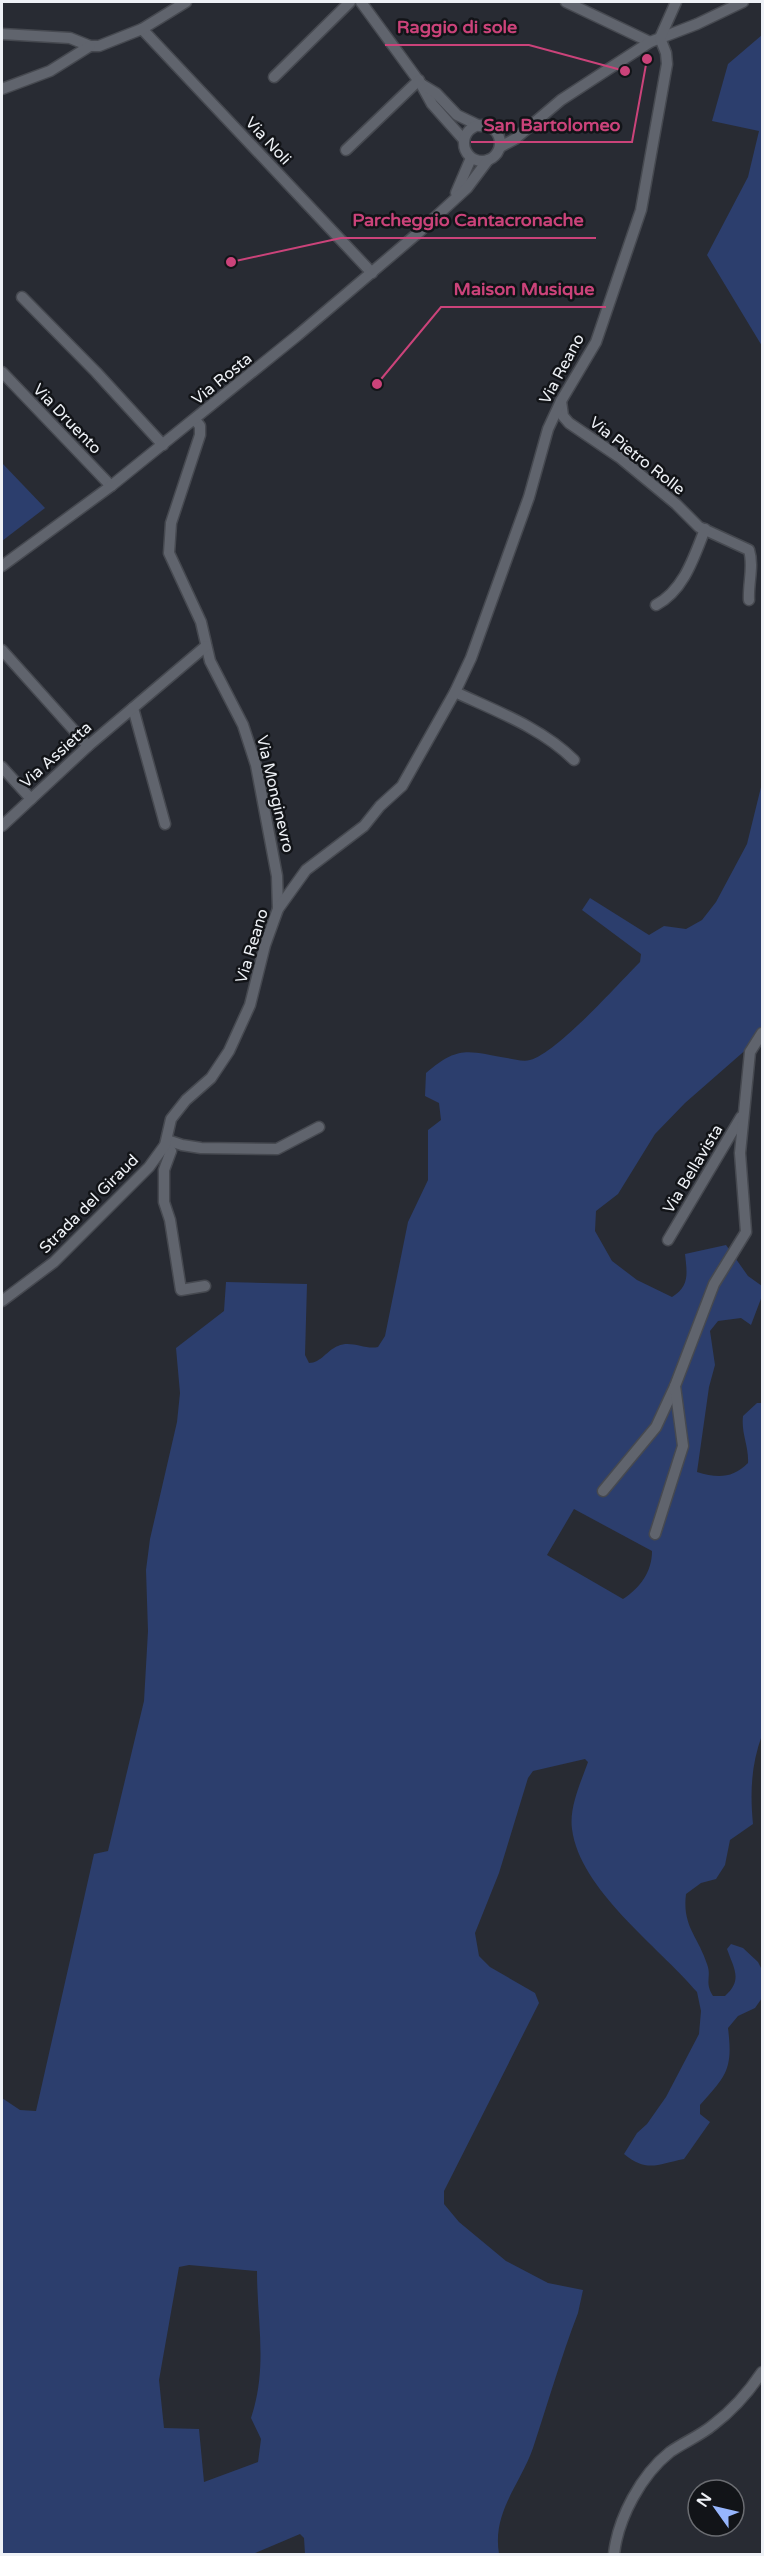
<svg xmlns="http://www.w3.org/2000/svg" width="764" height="2556" font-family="'Varela Round',sans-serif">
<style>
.green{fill:#2c3e6d;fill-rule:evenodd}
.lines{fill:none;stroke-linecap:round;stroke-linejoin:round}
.minor-casing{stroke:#464950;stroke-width:13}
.minor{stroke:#60646d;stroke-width:10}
.labels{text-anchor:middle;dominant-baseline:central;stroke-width:5;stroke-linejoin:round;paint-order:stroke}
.street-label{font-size:16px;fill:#eef1f6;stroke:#121418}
.leader{fill:none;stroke:#cb437a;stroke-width:2}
.callout-dot{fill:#cb437a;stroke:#121418;stroke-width:2}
.callout-label{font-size:18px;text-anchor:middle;font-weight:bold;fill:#cb437a;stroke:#121418;stroke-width:5;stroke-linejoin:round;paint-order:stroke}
</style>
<rect width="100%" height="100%" fill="#282b33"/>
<g class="green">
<path d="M762,35V346L707,255L748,177L759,131L712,121L728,64Z"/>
<path d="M2,463L45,508L2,541Z"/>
<path d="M762,783V1027L749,1047L685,1103L655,1134L618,1194L596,1211L595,1231L612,1261L637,1280L672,1297C690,1286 687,1273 685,1254L726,1245L748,1276L762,1286V1296L751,1325L741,1318L718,1321L710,1331L715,1365L709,1387L697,1472C717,1478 732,1479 748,1463C749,1446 741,1434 743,1416L757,1403H762V1735C751,1765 750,1793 753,1824L730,1840L725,1865L716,1879L701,1883L686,1894C682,1926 698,1936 707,1964C712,1977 704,1982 713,1996H725C743,1980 734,1969 727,1949L731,1944L743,1948L758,1962L762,1970V1998L755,2008L738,2016L728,2028C733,2069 727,2075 700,2105V2114L710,2122L684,2159C658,2164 647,2173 624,2154L637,2133L647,2124L666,2097L699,2034L701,2011L697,1992C658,1946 580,1890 572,1829C569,1807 581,1782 588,1762L585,1759L533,1771L528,1778L499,1873L475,1933L479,1956L490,1967L535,1993L539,2003L444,2191V2204L459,2222L506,2261L548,2283L583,2290L578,2313C561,2357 548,2403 533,2448C520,2485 492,2512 499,2554H305L304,2538L300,2534L253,2554H2V2098L20,2110L36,2111L94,1854L108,1851L144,1701L148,1631L146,1570L150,1539L177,1422L180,1393L176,1348L224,1311L226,1282L307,1284L305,1355L309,1363C321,1363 327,1350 338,1346C351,1340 365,1350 378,1347L385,1336L408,1222L428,1180V1130L441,1120L439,1103L425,1096L426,1073C458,1045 468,1051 507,1058C514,1059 523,1062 530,1060C557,1053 618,984 640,962L641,954L582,910L590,898L649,935L664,926L686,929L702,920L716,902L747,844ZM574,1509L652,1551C652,1572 640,1588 623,1599L547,1555ZM189,2265L257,2271C257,2323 268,2367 251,2418L261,2439L258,2462L204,2482L199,2429L164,2428L159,2380L179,2267Z"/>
</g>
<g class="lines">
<defs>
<g id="minor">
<path d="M361,2L421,84L432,104L464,140"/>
<path d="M566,2L650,42"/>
<path d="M142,29L372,273"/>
<path d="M2,34L70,38L90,46H99L142,29L186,2"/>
<path d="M274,77L350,2"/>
<path d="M421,84L436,93L457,115L480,126"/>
<path d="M2,89L50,71L90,46"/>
<circle cx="482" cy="143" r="18"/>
<path d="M500,147L515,139L561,100L650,42L697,24L743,2"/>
<path d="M346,150L419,80"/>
<path d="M456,193L471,158"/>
<path d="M22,297L96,372L163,445"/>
<path d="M2,372L111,486"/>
<path d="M561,401L563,416L569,423L619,457L676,504L699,527L749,550C754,566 748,583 749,600"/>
<path d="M195,420L200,426V435L171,523L169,553L201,622L210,661L243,725L256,765L277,876L278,909"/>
<path d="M2,566L111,486L298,335L418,233L467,188L488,160"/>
<path d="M656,605C684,590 694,557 705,529"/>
<path d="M2,650L88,746"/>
<path d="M455,692C496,711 542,728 574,760"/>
<path d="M133,708L165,824"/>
<path d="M2,767L31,799"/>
<path d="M2,826L88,746L206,646"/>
<path d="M167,1140L182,1145L201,1148L277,1149L319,1127"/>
<path d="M165,1145L171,1151L164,1170V1202L170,1220L181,1290L205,1286"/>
<path d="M668,1240L741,1117"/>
<path d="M2,1301L54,1262L149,1167L165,1145L171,1119L186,1100L211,1078L229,1051L250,1005L265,945L278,909L306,870L364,826L380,806L402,786L455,692L471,658L529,497L548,429L561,401L596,342L641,210L667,64L666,53L660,38L676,2"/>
<path d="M603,1491L656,1427L675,1386"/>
<path d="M655,1534L683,1446L675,1386L714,1284L746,1232L740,1153L750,1052L762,1033"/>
<path d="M614,2554C618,2518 641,2475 670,2452C684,2442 700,2436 713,2425C733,2410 748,2393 762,2372"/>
</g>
</defs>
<use href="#minor" class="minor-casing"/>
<use href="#minor" class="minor"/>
</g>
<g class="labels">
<g class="street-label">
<text transform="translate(268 141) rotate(47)">Via Noli</text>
<text transform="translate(562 369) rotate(-62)">Via Reano</text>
<text transform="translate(222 379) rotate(-39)">Via Rosta</text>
<text transform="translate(67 419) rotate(46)">Via Druento</text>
<text transform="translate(637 456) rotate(38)">Via Pietro Rolle</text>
<text transform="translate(56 755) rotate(-42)">Via Assietta</text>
<text transform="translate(275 794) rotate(77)">Via Monginevro</text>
<text transform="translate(252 946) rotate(-73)">Via Reano</text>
<text transform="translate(693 1169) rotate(-59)">Via Bellavista</text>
<text transform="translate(89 1204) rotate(-45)">Strada del Giraud</text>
</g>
</g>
<path class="leader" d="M625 71L529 45H385M647 59L632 142H471M231 262L341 238H596M377 384L441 307H606"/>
<g class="callout-dot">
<circle cx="625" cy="71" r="6"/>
<circle cx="647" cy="59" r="6"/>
<circle cx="231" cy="262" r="6"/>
<circle cx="377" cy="384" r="6"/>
</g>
<g class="callout-label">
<text x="457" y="33">Raggio di sole</text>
<text x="552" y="131">San Bartolomeo</text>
<text x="468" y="226">Parcheggio Cantacronache</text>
<text x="524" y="295">Maison Musique</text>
</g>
<rect width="764" height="2556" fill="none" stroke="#eef1f6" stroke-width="6"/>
<g transform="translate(716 2508) rotate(304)"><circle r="28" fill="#121418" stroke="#6a6c71" stroke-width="1.5"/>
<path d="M0-4.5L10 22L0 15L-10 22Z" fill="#97b6fd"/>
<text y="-9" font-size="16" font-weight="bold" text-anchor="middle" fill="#eef1f6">N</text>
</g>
</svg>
